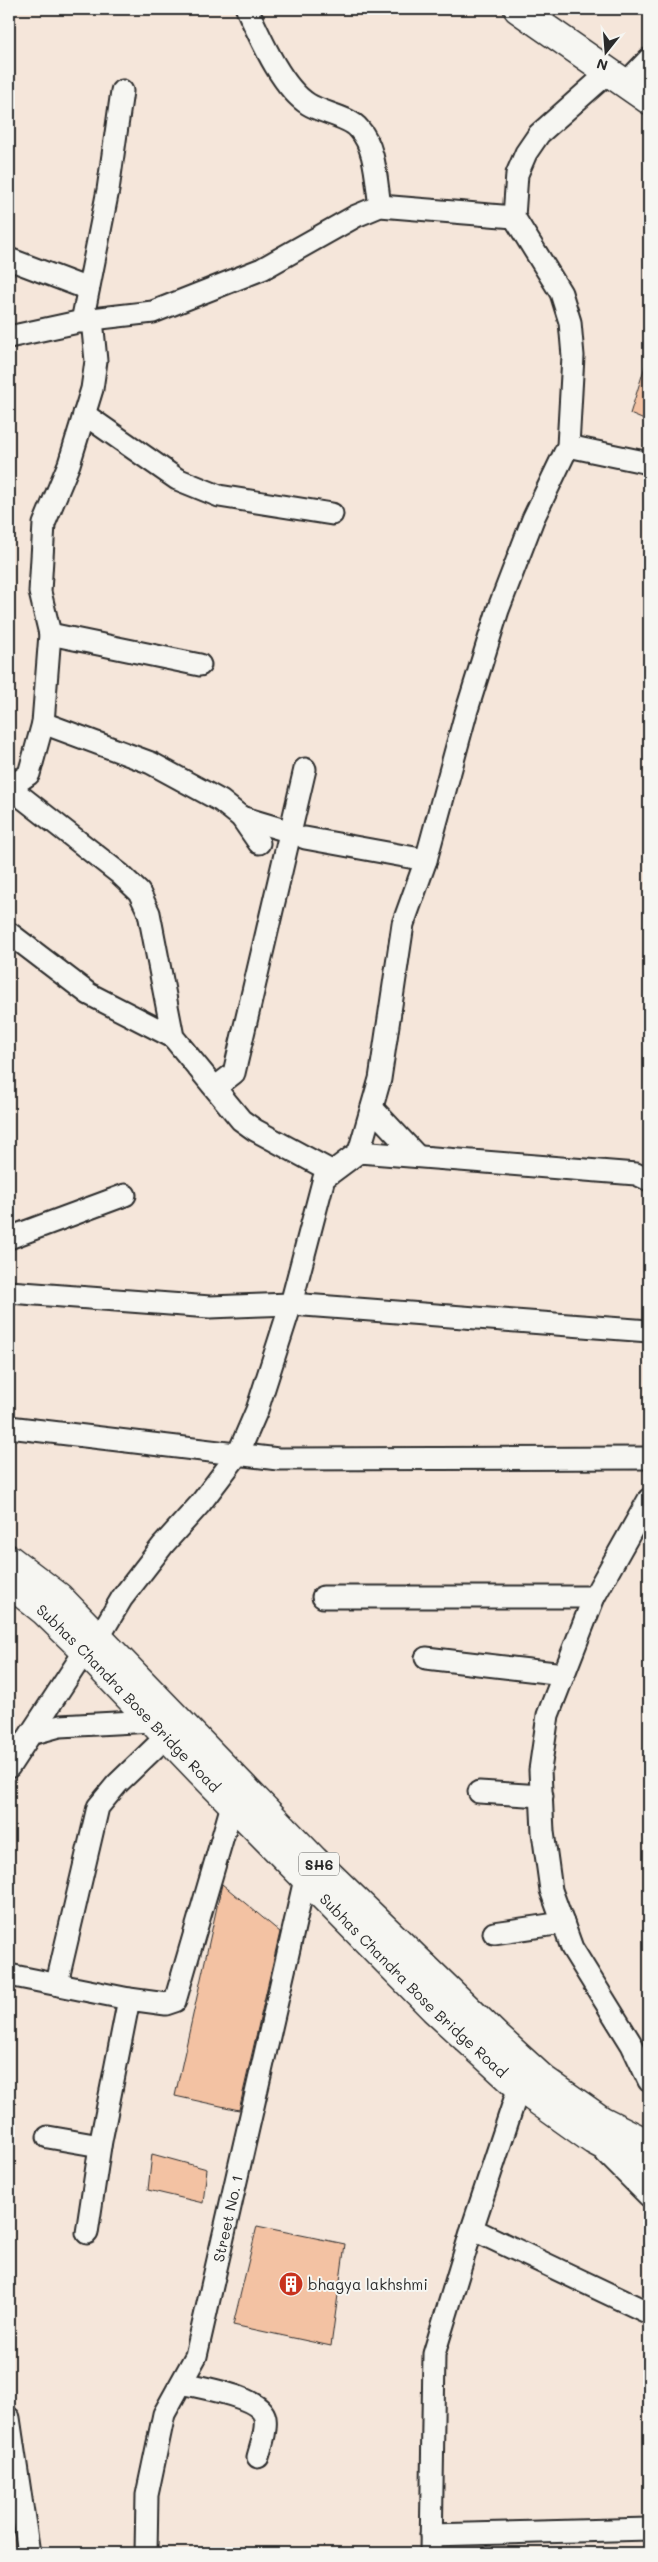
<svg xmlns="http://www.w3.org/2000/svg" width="658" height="2562" font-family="Mali,sans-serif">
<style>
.building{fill:#f3c2a3;stroke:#2b2b2b}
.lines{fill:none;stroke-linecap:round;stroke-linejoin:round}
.minor-casing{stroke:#2b2b2b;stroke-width:25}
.primary-casing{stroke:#2b2b2b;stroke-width:31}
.minor{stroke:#f6f6f2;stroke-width:21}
.primary{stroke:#f6f6f2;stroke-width:28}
.labels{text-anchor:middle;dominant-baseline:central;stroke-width:4;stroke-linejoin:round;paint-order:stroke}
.shield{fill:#f6f6f2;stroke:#686867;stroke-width:1}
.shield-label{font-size:14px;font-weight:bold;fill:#2b2b2b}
.street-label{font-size:15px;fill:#2b2b2b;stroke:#f6f6f2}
.poi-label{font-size:15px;fill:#2b2b2b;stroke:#f6f6f2;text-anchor:start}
</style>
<rect width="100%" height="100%" fill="#f5e6da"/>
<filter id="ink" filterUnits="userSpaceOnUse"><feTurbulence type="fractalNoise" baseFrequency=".02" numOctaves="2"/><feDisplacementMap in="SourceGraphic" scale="10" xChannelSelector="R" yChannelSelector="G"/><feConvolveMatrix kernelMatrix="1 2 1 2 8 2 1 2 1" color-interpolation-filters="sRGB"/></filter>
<g filter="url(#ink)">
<g class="building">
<path d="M646,363L649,364V422L630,414Z"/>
<path d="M222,1884L280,1932L239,2110L175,2096Z"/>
<path d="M152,2154L207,2169L203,2203L148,2190Z"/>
<path d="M257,2226L345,2244L331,2346L233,2325Z"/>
</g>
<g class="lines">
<defs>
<g id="minor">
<path d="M247,9C260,37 281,87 308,104C322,113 350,117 359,129C376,147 376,182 380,206"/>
<path d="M626,83L649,59"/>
<path d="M9,259L88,289"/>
<path d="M82,322L108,190L122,91"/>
<path d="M9,337L92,319L153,312L262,269L356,216L380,206L514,217"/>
<path d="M84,414L177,479L219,496L332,514"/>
<path d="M568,446L649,463"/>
<path d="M50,634L200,665"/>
<path d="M43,723L151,763L221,801L241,817L259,843"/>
<path d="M9,787L120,874L139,892L149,913L173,1037L241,1120L255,1130L331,1171"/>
<path d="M9,788L29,774L43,723L50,634L40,592L44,524L69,464L92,389L96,361L92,319"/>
<path d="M241,817L291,832"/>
<path d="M305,838L426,860"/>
<path d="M9,933L89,994L173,1037"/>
<path d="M216,1087L234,1073L305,769"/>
<path d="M372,1108L417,1156"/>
<path d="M359,1152L380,1079L403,924L426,860L466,713L498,610L533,519L568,446L573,356L570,322L561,293L514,217L517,174L526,153L539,134L609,72"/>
<path d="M9,1238L125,1195"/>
<path d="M9,1292L210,1307L291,1304L649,1331"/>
<path d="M9,1427L278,1459L649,1458"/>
<path d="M649,1499L594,1597L548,1715L540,1770L543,1832L551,1890L572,1948L632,2045L649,2081"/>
<path d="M323,1597H594"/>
<path d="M426,1658L564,1674"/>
<path d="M31,1734L60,1726L152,1721"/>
<path d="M9,1767L85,1651L99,1637L122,1598L163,1545L200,1504L238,1454L257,1410L291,1304L324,1178L359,1152L636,1174L649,1180"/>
<path d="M479,1792L542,1796"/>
<path d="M494,1933L563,1923"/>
<path d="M9,1975L129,1999"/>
<path d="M57,1983L98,1807L117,1784L167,1736"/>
<path d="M48,2137L100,2146"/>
<path d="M606,2153L649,2196"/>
<path d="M472,2229L649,2313"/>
<path d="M87,2233L100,2146L129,1999L166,2004L175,2001L232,1805"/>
<path d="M182,2383C201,2388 261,2396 265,2418C267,2430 261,2446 258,2457"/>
<path d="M9,2418L29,2553"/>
<path d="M431,2535L649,2529"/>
<path id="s1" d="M146,2553L147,2495L164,2414L196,2356L305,1879"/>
<path d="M431,2553L434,2354L472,2229L519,2087"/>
</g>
<g id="primary">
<path d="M518,9L649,100"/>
<path d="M9,1559L59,1597L314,1860L498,2038L544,2080L601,2120L649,2144"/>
<path id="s2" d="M9,1583L44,1611L85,1651L200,1771L434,2009L519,2087L593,2140L649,2170"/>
</g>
</defs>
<use href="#minor" class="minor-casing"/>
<use href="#primary" class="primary-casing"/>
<use href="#minor" class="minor"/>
<use href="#primary" class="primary"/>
</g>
</g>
<defs>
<symbol id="building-disc" viewBox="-11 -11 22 22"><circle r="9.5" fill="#c8321e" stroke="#f6f6f2"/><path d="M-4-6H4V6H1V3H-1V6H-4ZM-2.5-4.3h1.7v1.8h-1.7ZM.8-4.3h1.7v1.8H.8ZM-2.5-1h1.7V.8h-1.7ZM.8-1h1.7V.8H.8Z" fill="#fff"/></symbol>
</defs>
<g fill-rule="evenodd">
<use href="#building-disc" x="277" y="2270" width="28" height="28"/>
</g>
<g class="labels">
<rect class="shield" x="299" y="1852.5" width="40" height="23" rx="4"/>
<g class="shield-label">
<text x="319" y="1864">SH6</text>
</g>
<g class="street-label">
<text stroke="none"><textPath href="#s2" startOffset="166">Subhas Chandra Bose Bridge Road</textPath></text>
<text stroke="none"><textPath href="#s2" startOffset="571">Subhas Chandra Bose Bridge Road</textPath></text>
<text stroke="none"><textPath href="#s1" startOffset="348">Street No. 1</textPath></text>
</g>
<g class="poi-label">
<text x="308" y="2284">bhagya lakhshmi</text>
</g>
</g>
<rect width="658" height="2562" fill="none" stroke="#f6f6f2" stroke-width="30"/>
<rect x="15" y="15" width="628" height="2532" fill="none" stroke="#2b2b2b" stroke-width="2" filter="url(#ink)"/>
<g transform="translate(606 52) rotate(197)" stroke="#f6f6f2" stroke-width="4" paint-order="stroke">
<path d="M0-4L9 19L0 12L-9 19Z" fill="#2b2b2b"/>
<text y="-8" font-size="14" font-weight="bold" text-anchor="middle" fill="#2b2b2b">N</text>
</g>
</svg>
